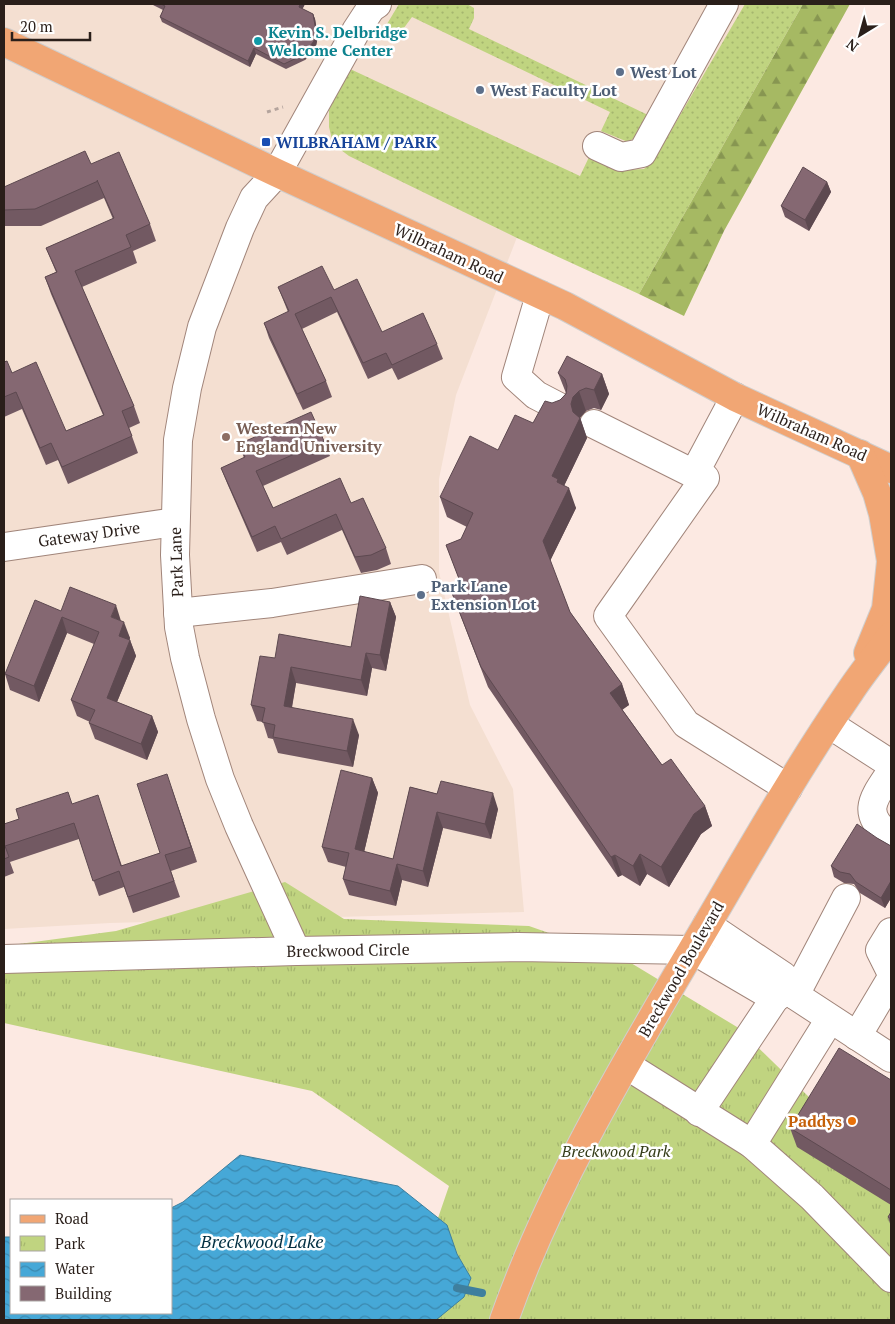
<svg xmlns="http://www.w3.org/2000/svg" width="895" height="1324" font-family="'PT Serif',serif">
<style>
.education{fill:#f4dfd1}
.grass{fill:url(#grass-dots)}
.forest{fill:url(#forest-firs)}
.park{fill:url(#park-tufts)}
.water{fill:url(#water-waves);stroke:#3e7f9e}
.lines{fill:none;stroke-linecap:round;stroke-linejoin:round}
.stream{stroke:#3e7f9e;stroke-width:8}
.minor-casing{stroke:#a1857a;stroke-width:30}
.major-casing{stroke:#d0cecd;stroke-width:30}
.path{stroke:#b4a49d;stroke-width:3;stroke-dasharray:4 4;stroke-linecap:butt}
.minor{stroke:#fff;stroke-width:28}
.major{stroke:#f1a674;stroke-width:28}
.wall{fill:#725962}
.shaded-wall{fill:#5d4950}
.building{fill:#856872;stroke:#5d4950}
.culture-dot{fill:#0f9aa8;stroke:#fff;stroke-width:2}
.service-dot{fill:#5c6f8a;stroke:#fff;stroke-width:2}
.transit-dot{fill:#1a4fb4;stroke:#fff;stroke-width:2}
.education-dot{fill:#8d6e63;stroke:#fff;stroke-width:2}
.food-dot{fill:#e8710a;stroke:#fff;stroke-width:2}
.labels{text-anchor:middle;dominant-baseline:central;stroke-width:5;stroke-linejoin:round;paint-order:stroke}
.culture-label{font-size:16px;font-weight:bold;fill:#0d838f;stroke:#fff;text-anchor:start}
.service-label{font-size:16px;font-weight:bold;fill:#4e5e75;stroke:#fff;text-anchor:start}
.transit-label{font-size:16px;font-weight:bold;fill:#164399;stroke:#fff;text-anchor:start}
.street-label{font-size:16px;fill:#2a1f1a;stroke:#fff}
.education-label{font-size:16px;font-weight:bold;fill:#785e54;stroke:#fff;text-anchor:start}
.food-label{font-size:16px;font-weight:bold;fill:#c56008;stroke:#fff;text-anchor:end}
.park-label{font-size:16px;font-style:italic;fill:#353d19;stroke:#fff}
.water-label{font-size:18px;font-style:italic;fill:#022f42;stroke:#fff}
</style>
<defs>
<pattern id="grass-dots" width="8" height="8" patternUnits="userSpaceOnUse" patternTransform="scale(1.25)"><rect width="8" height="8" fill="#c0d480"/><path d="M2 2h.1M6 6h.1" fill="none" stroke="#a5b66e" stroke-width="1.8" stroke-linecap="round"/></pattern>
<pattern id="forest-firs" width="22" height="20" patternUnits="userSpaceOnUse" patternTransform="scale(1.25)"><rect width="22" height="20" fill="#a6b963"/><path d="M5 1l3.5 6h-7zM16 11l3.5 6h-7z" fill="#879651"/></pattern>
<pattern id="park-tufts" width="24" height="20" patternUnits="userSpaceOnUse" patternTransform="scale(1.25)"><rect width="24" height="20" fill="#c0d480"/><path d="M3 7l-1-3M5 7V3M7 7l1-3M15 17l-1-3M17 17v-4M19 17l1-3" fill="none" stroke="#a5b66e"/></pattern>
<pattern id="water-waves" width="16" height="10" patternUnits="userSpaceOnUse" patternTransform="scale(1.25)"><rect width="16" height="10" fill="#46a8d7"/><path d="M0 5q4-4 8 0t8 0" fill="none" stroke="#3b88ae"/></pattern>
</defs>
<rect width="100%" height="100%" fill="#fce9e2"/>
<path class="education" d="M4,4H773L615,275L519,232L456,395L439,479V572L470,705L513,789L524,912L110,923L4,929Z"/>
<g class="grass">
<path d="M399,4H467L474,8V18L469,29L648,115L636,137L628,142L601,131L610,112L412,17L398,36L384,29Z"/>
<path d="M745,4H803L639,294L517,238L349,156L333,144L329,127V110L348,68L580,176L590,155L623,170L644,169L655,158Z"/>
</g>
<path class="forest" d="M803,4H850L724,231L684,316L639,294Z"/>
<path class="park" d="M285,882L344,919L529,926L626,960L737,1027L891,1177V1320H403L449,1186L312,1091L4,1023V946L116,931Z"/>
<path class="water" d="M240,1155L398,1186L447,1225L457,1254L471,1278L464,1297L436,1320H4V1237H11V1313H171V1208L183,1202Z"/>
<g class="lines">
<path class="stream" d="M457,1288L482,1293"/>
<defs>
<g id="minor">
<path d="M597,146L621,157L642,153L724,4"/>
<path d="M540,295L516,377L536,395L559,407"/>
<path d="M735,397L694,474L705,478L608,616L686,724L788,788"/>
<path d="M594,424L694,474"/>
<path d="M4,547L175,522"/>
<path d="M178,613L272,603L422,579"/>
<path d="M829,724L891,764"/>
<path d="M891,772C873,799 860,813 891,837"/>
<path d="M707,925L783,976L787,990L891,1058"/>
<path d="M891,932L880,950L891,972"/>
<path d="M296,951L239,826L220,779L201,719L185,658L179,627L175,555L178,440L187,388L202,327L240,228L254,198L277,173L356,31L371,8L377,4"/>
<path d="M4,959L296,951L518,947L693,950L775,998L787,990"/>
<path d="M795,995L846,898"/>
<path d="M857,1036L891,979"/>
<path d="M626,1065L752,1144L812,1197L891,1278"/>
<path d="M699,1112L775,998"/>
<path d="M752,1144L830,1019"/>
</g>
<g id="major">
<path d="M4,42L277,173L565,306L735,397L891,469"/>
<path d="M860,454L877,493L883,514L891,561L886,609L868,653"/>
<path d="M504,1320C550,1190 622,1069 692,950C743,864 792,776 849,693C862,673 877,655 891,636"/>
</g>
</defs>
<use href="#minor" class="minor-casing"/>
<use href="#major" class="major-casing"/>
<path class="path" d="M267,112L283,107"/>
<use href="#minor" class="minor"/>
<use href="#major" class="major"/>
</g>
<g class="wall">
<path d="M153,4H305L302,9L313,14L315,19L318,36L316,46L305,60L286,69L256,54L250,67L162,22L160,17L163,10L153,5Z"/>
<path d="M91,164L150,224L156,241L133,251L137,263L82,287L134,406L140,423L129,428L138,453L68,484L58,460L46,465L22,409L4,417V362L12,373L66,431L103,415L51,294L45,277L56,272L46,248L113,219L104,198L41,226H4V187Z"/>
<path d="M827,182L831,192L809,231L785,217L781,206Z"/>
<path d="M278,287L334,290L382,332L437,344L443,359L398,380L392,368L368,379L337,312L302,329L326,381L332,397L303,410L269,338L264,323L288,312Z"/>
<path d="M558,373L602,374L609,394L601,410L594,408L586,411L580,417L587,438L564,486L576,508L550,561L570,612L622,684L629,705L622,709L662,765L705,806L712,826L701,834L669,887L647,874L640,886L622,875L618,877L488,687L450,588L461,584L446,545L461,539L467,527L447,517L440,497L498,450L533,423L560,400L566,393Z"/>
<path d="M324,441L330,456L263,486L273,508L351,503L386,548L391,564L377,570L361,573L342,530L287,555L281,542L257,552L227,483L221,468L244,458L239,444Z"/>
<path d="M390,602L396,617L386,671L372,668L367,696L296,683L292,708L359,735L353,767L278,753L273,739L268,738L263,722L257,721L251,705L275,658L351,647Z"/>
<path d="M61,611L121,621L130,638L129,640H130L136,656L117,702L152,716L158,732L147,760L95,739L89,723L90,722L77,716L71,700L94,644L67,633L39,702L10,690L5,674Z"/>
<path d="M372,778L378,793L364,852L393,859L410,787L498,809L491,839L443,828L428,887L402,880L396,906L349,895L343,879L346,867L328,862L322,847Z"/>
<path d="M172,789L197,862L171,871L180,897L133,913L124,887L99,896L79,839L10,862L14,873L4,877V824L72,804L103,811L122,866L160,853Z"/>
<path d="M877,838L891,846V898L885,908L860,893L854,884L844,883L834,877L831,866Z"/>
<path d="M891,1080V1205L797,1147L790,1128Z"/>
<path d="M891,1212V1227L888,1217Z"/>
</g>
<g class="shaded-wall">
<path d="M300,4H305L301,12L299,7Z"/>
<path d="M313,14L315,19L318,36L316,46L305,60L303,55Z"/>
<path d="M254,48L256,54L250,67L248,61Z"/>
<path d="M827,182L831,192L809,231L805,220Z"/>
<path d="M602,374L609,394L601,410L594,390Z"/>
<path d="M579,391L586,411L580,418L587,438L562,490L569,488L576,508L550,561L543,541L552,476L573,397Z"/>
<path d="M390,602L396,617L386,671L380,655Z"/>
<path d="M116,605L121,621L111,617Z"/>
<path d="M62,617L67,633L39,702L34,686Z"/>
<path d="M124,622L130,638L125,651L119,636Z"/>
<path d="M130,640L136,656L112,714L107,698Z"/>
<path d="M366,653L372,668L367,696L361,680Z"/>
<path d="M291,667L296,683L289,722L284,706Z"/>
<path d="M622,684L629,705L618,713L610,693Z"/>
<path d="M152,716L158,732L147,760L141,744Z"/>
<path d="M353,719L359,735L353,767L347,751Z"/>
<path d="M167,774L172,789L197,862L191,847Z"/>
<path d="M372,778L378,793L361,865L355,849Z"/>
<path d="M493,793L498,809L491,839L485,824Z"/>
<path d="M705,806L712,826L701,834L669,887L661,867L694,814Z"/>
<path d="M437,812L443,828L428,887L423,871Z"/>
<path d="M640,854L647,874L640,886L633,866Z"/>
<path d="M615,855L622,875L618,877L611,857Z"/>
<path d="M397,864L402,880L396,906L390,891Z"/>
<path d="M891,881V898L885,908L881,898Z"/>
</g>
<g class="building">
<path d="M161,4H300L299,7L313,14L316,31L314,41L303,55L284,64L254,48L248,61L160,17L165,6Z"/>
<path d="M85,151L91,164L119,152L150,224L126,235L131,247L75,271L134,406L122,411L132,436L62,467L51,443L40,448L16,392L4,397V362L7,361L12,373L36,362L66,431L104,415L45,277L57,272L46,248L114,218L97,180L98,181L35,209L4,210V187Z"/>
<path d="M803,167L827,182L805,220L781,206Z"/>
<path d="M322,266L334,290L357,279L382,332L423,313L437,344L392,365L386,353L363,363L331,297L295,314L326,381L297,394L264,323L289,311L278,287Z"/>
<path d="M567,356L602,374L594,390L586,388L579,391L573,397L571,404L573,412L580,418L552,476L558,479L557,482L569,488L543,541L570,612L622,684L610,693L662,765L671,759L705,806L694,814L661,867L640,854L633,866L615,855L611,857L481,667L450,588L461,584L446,545L461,539L473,513L440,497L470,436L498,450L515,415L533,423L545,401L552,403L560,400L566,394L567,386L565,379L558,373Z"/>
<path d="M311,412L324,441L256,471L273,508L340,478L351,503L363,498L386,548L371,555L355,557L336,514L281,539L275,526L252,537L221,468L245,457L239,444Z"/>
<path d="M70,587L116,605L111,617L124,622L119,636L130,640L107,698L152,716L141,744L89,723L95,710L71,700L99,632L62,617L34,686L5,674L35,600L61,611Z"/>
<path d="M360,596L390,602L380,655L366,653L361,680L291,667L284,706L353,719L347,751L273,737L275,725L262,722L265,708L251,705L260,656L275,658L279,634L351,647Z"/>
<path d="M341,770L372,778L355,849L393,859L410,787L437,794L441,781L493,793L485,824L437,812L423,871L397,864L390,891L343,879L349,853L322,847Z"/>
<path d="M167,774L191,847L165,855L174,881L128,897L119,871L93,881L74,823L5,846L9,857L4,859V824L19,819L16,809L68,792L72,804L98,795L121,866L160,853L137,784Z"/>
<path d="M857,824L877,838L891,846V881L881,898L856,882L850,874L840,872L831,866Z"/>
<path d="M839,1048L891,1080V1190L790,1128Z"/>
<path d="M891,1212V1219L888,1217Z"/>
</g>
<circle class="culture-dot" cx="258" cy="41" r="5"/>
<g class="service-dot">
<circle cx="620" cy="72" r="5"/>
<circle cx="480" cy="90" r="5"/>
<circle cx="421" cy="595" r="5"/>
</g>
<rect class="transit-dot" x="261" y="137" width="10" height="10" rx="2.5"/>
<circle class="education-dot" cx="226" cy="437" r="5"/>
<circle class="food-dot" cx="852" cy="1121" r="5"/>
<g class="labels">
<g class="culture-label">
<text x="268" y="32">Kevin S. Delbridge<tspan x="268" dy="18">Welcome Center</tspan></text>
</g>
<g class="service-label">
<text x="630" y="72">West Lot</text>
<text x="490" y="90">West Faculty Lot</text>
<text x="431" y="586">Park Lane<tspan x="431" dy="18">Extension Lot</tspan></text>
</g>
<g class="transit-label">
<text x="276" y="142">WILBRAHAM / PARK</text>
</g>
<g class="street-label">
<text transform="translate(449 253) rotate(25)">Wilbraham Road</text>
<text transform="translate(812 432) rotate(24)">Wilbraham Road</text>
<text transform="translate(89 534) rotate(-8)">Gateway Drive</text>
<text transform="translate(176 562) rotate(-92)">Park Lane</text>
<text transform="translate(348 950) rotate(-1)">Breckwood Circle</text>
<text transform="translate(681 969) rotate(-60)">Breckwood Boulevard</text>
</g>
<g class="education-label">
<text x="236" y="428">Western New<tspan x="236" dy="18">England University</tspan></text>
</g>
<g class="food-label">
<text x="842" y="1121">Paddys</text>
</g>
<g class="park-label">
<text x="616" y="1151">Breckwood Park</text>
</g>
<g class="water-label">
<text x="262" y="1241">Breckwood Lake</text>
</g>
</g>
<rect width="895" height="1324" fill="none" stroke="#2a1f1a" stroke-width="10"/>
<rect x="10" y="1199" width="162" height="115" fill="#ffffff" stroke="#aaa5a3"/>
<rect x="20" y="1215" width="25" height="8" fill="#f1a674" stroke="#aaa5a3"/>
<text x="55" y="1224" font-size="15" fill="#2a1f1a">Road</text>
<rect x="20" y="1236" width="25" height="15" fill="url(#park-tufts)" stroke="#aaa5a3"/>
<text x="55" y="1249" font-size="15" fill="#2a1f1a">Park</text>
<rect x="20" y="1262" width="25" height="15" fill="url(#water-waves)" stroke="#aaa5a3"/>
<text x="55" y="1274" font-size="15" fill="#2a1f1a">Water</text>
<rect x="20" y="1286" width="25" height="15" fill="#856872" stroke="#aaa5a3"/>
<text x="55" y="1299" font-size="15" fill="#2a1f1a">Building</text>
<g transform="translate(860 35) rotate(217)" stroke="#ffffff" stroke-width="4" paint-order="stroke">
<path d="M0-4L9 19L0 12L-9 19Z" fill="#2a1f1a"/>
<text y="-8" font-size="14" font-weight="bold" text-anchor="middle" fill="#2a1f1a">N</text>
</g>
<path d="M12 32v8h78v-8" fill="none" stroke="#2a1f1a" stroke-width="2.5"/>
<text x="20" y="32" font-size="15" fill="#2a1f1a" stroke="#ffffff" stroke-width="4" paint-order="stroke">20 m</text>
</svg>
